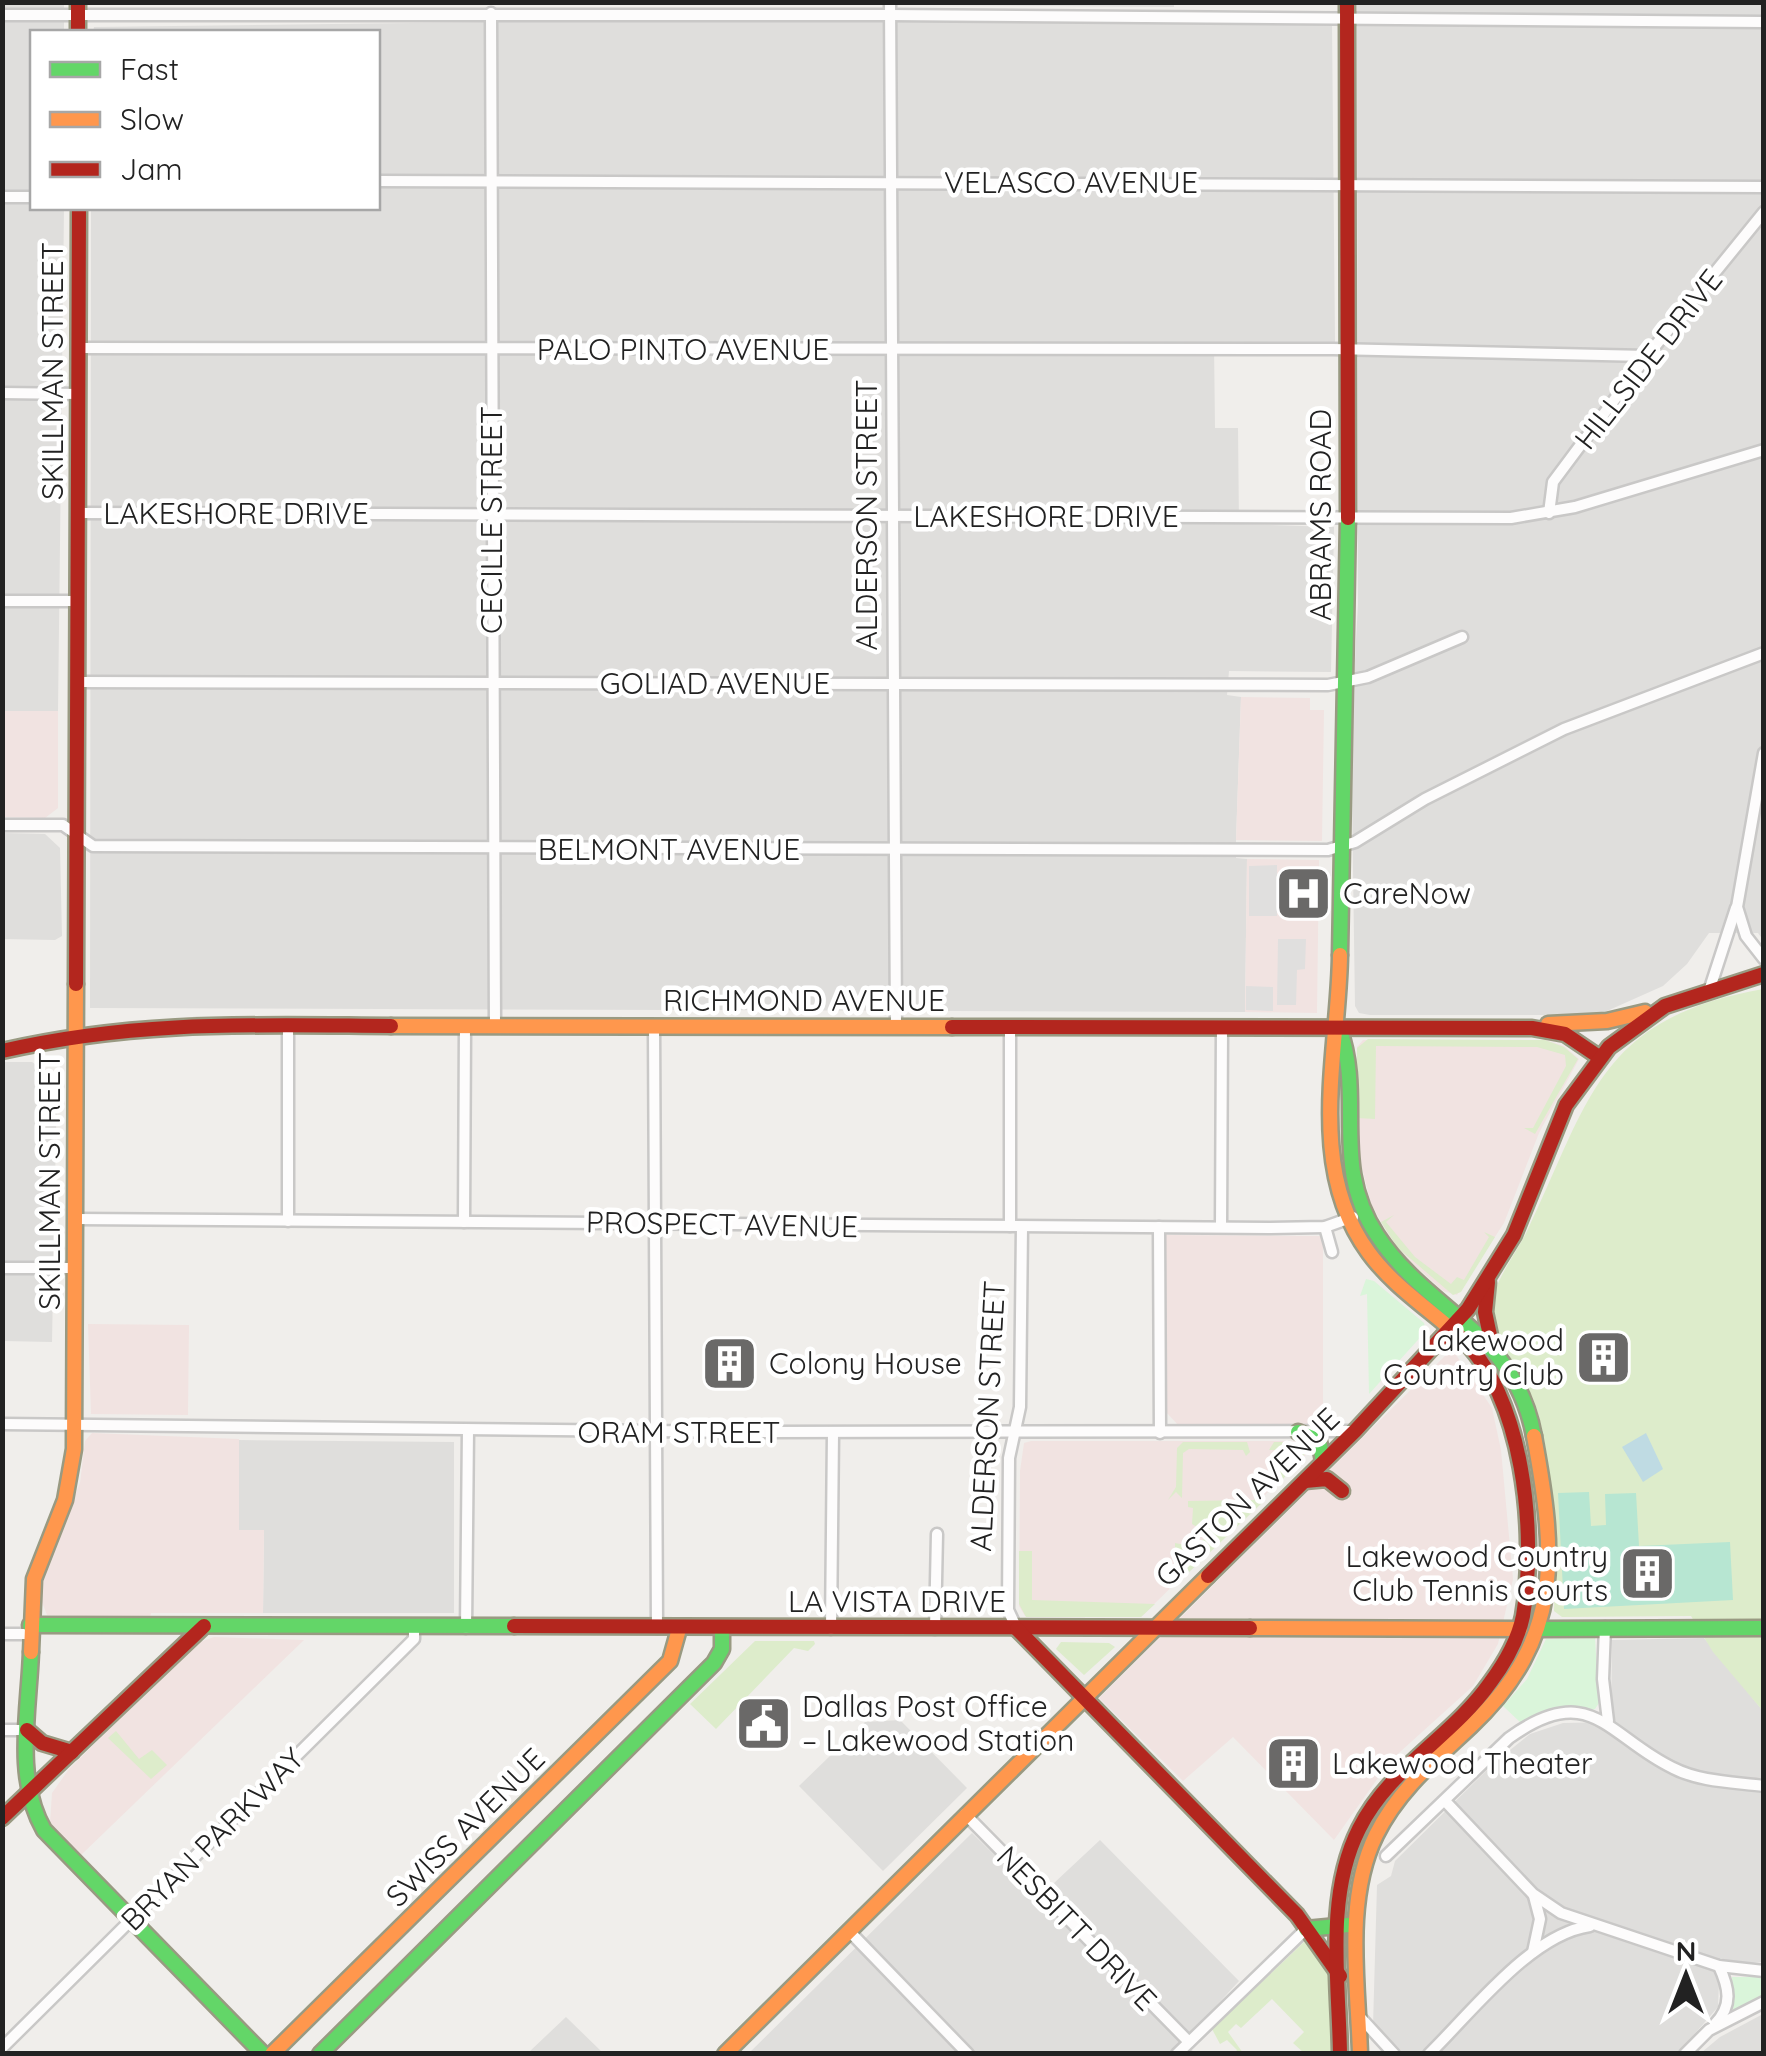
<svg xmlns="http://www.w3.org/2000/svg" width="1766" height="2056" font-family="Quicksand,sans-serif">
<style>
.residential{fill:#dfdedc}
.commercial{fill:#f1e3e1}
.grass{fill:#ddeccb}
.park{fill:#daf5da}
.pitch{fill:#b7e6d2}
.parking{fill:#e0dfde}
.water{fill:#bfdbe3}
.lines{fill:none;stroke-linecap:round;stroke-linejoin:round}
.street-casing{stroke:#c9c8c7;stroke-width:15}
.fast-casing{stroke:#999a82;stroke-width:19}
.slow-casing{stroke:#999a82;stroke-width:19}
.jam-casing{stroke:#999a82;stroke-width:19}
.street{stroke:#fdfcfc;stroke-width:10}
.fast{stroke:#63d668;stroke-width:14}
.slow{stroke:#ff974d;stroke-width:14}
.jam{stroke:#b3261e;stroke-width:14}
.labels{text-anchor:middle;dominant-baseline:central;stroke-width:9;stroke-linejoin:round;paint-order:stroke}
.street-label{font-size:30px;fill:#222;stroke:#fff}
.poi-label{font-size:30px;fill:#222;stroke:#fff;text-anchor:start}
</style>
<rect width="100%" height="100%" fill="#f0eeeb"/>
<g class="residential">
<path d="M1174,2V7L680,3Z"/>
<path d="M2,3H64V32H32V208H64L58,711H3Z"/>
<path d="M1357,3H1763V940L1758,933H1709L1687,964L1663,986L1598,1015H1370L1359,1013L1355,1006L1351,733L1358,604Z"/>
<path d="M737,19L1332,24L1335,342L1214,344L1215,428H1238L1239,524L1334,527L1331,672L1229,671L1227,695L1241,697L1236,840V858L1247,859L1245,1012L90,1008L91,208H378V32H93L94,27Z"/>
<path d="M3,833L45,834L60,848L62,936L55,940L3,939Z"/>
<path d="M3,1062H32L57,1080L52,1342L3,1341Z"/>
<path d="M239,1440L454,1442V1613H263L264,1531L239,1530Z"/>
<path d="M1704,1638L1763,1711V1962L1739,1964L1720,1958L1718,2007L1678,2053H1401L1373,2026L1377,1885L1391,1876L1395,1861L1495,1762L1530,1734L1563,1723L1611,1722L1612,1640Z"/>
<path d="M900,1720L967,1788L883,1871L799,1786L865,1722Z"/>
<path d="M972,1833L1038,1898L1100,1840L1239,1981L1183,2042L1195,2053L748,2054Z"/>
<path d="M1763,2014V2053H1701L1720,2037Z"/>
<path d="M566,2017L603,2053H528Z"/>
</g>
<g class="commercial">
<path d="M1241,697L1310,698V710H1324L1322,841L1236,840Z"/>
<path d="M3,711H58V808L45,818L3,817Z"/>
<path d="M1247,859L1319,860L1317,1013L1245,1012Z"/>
<path d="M1363,1040H1545L1564,1046L1579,1059L1539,1133L1504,1223L1457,1295L1443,1291L1397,1250L1371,1204L1355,1140L1357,1047Z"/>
<path d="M1166,1235L1323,1236V1426H1179L1166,1412Z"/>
<path d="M88,1324L189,1325L188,1415L91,1414Z"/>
<path d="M1452,1349L1492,1408L1501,1450L1513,1579L1498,1644L1473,1686L1390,1761L1334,1840L1233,1737L1183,1781L1099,1698Z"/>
<path d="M92,1433L239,1439V1530H264L263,1613H151L150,1618L47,1615L40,1597L45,1567L80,1483L85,1441Z"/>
<path d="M1031,1441H1307L1313,1448L1141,1617L1025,1616L1019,1606L1020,1471L1024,1443Z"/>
<path d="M214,1637L304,1640L79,1857L50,1823L52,1793L69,1769L197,1643Z"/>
</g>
<g class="grass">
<path d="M1763,989V1711L1713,1652L1691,1616L1562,1617L1554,1611C1556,1553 1554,1462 1536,1407C1529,1384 1492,1331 1490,1319C1487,1289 1516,1255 1528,1229C1590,1099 1599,1018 1763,989Z"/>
<path d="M1368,1039L1545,1040L1564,1047L1578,1059L1535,1134L1524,1128H1533L1566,1066L1565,1055L1537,1047L1376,1046L1375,1119L1357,1118V1048Z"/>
<path d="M1394,1215L1386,1222L1415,1257L1451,1284L1457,1277L1464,1280L1489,1237L1484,1232L1495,1237L1461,1292L1453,1295L1398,1248L1381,1222Z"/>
<path d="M1183,1442H1247L1250,1452L1246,1456L1243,1450L1189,1449L1183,1453L1182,1498L1176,1492L1168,1500L1176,1487L1177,1448Z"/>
<path d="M1274,1442H1306L1312,1446L1275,1488L1269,1484L1279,1471L1280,1450H1269Z"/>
<path d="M1256,1491L1263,1502L1187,1574H1175V1543L1195,1547L1204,1539L1202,1530L1192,1524L1193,1508L1188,1507V1501L1254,1500Z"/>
<path d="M1019,1551H1032V1600L1155,1604L1141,1617H1026L1019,1604Z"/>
<path d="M755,1641H814L815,1644L808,1651L794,1648L716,1729L690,1704Z"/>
<path d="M1061,1642L1109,1643L1115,1647L1084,1675L1056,1649Z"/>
<path d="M116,1731L139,1759L152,1750L167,1765L151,1779L108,1738Z"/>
<path d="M1304,1942L1311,1944L1330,1972L1331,2053H1304L1293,2043L1304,2032L1272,1999L1241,2028L1236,2024L1228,2032L1243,2053H1235L1237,2050L1227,2040L1220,2044L1212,2029Z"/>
</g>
<g class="park">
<path d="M1366,1279L1374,1281L1424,1323L1426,1331L1369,1394L1367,1294L1360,1296Z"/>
<path d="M1595,1638L1599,1703L1595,1709L1521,1723L1503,1706L1527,1679L1546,1639Z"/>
<path d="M1732,1977H1763V1996L1733,2013Z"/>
</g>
<path class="pitch" d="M1589,1492L1591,1526L1606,1525L1605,1494L1636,1493L1639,1546L1730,1542L1733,1600L1564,1609L1558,1493Z"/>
<g class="parking">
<path d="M1277,865V916H1249V866Z"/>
<path d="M1278,939H1306L1305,969L1297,970L1296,1005H1277Z"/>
<path d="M1246,986L1273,987V1011L1246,1010Z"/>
</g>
<path class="water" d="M1646,1433L1663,1469L1643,1482L1622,1447Z"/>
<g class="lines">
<defs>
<g id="street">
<path d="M890,2L896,1027"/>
<path d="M491,13L495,1026"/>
<path d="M2,15H890L1764,22"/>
<path d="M378,181L1764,187"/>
<path d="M2,197H32"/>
<path d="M79,348L1333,349L1647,356"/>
<path d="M2,393L79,394"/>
<path d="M79,513L1511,518L1575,507L1764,450"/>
<path d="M1549,513L1553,482L1647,356L1764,212"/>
<path d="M2,601H79"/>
<path d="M79,682L1328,685L1368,677L1462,637"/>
<path d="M1764,753L1737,907L1746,936L1764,959"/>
<path d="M2,825H63L93,846L1328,850L1355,842L1425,799L1564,729L1764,653"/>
<path d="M1710,988L1736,908"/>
<path d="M654,1026L657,1628"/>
<path d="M1010,1028V1226"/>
<path d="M76,1219L1269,1228L1325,1227L1353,1217"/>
<path d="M288,1221V1025"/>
<path d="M464,1222L465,1026"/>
<path d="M1159,1227L1160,1433"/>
<path d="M1221,1227L1222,1028"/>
<path d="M1325,1227L1332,1252"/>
<path d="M2,1268H75"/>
<path d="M2,1424L743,1432L1354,1431"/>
<path d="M1605,1627L1603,1679L1608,1721"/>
<path d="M466,1628L468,1430"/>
<path d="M831,1629L833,1433"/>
<path d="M935,1629L937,1534"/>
<path d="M1017,1629L1008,1610L1009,1458L1020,1407L1022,1227"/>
<path d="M2,1634H30"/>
<path d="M2,1730H27"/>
<path d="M1445,1801L1533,1894L1561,1913L1719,1966L1764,1971"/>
<path d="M965,1814L1189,2042"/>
<path d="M1386,1856L1509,1738C1591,1679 1608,1737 1673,1768C1700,1782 1734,1782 1764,1786"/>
<path d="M850,1932L968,2054"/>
<path d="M1533,1952L1540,1919L1534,1896"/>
<path d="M1360,2017L1394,2054"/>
<path d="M1715,2024C1733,2005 1729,1988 1719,1966"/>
<path d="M2,2048L414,1639V1627"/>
<path d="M1177,2054L1306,1929"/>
<path d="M1429,2054C1472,2012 1531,1934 1590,1926"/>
<path d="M1685,2054L1709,2030L1764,2002"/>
</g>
<g id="fast">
<path d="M1340,955L1348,518"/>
<path d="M1339,1028C1365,1098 1330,1164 1377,1235C1428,1313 1514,1330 1534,1436"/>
<path d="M1298,1432L1319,1441L1323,1461"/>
<path d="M30,1625L514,1626"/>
<path d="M1541,1629L1764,1628"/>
<path d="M31,1652C29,1710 14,1778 44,1830L263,2054"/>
<path d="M1306,1929L1348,1925"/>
<path d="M320,2054L714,1663L722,1649V1629"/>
</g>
<g id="slow">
<path d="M1340,955C1339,1051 1305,1167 1369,1253C1393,1286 1429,1309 1459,1336"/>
<path d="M1548,1024L1607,1021L1645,1012"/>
<path d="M391,1026L952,1027"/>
<path d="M1250,1628L1520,1629"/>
<path d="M31,1652L34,1579L65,1500L74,1449L76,984"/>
<path d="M272,2054L670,1661L679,1629"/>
<path d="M725,2054L1208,1576"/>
<path d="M1360,2054C1358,1984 1344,1900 1376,1835C1398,1790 1436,1759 1471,1726C1564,1638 1556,1554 1534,1436"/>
</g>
<g id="jam">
<path d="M78,2V32"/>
<path d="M1347,2L1348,518"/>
<path d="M76,984L79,208"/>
<path d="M952,1027L1532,1028L1565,1034L1599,1057"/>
<path d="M2,1051C137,1020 253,1025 391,1026"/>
<path d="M1488,1282L1485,1312L1492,1345"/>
<path d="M1305,1481L1327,1479L1342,1491"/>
<path d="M1208,1576L1355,1431L1468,1309L1514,1235L1566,1105L1609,1047L1665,1006L1764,974"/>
<path d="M514,1626L1250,1628"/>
<path d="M1017,1629L1297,1915L1340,1976"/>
<path d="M27,1730L42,1743L72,1752"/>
<path d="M2,1818L204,1626"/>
<path d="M1340,2054C1339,1982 1325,1896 1359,1829C1389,1768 1452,1737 1490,1683C1505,1663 1518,1640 1523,1616C1537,1534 1524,1394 1459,1336"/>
</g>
</defs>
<use href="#street" class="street-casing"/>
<use href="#fast" class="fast-casing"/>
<use href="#slow" class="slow-casing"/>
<use href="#jam" class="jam-casing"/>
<use href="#street" class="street"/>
<use href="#fast" class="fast"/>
<use href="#slow" class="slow"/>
<use href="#jam" class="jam"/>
</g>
<defs>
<symbol id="hospital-square" viewBox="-11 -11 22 22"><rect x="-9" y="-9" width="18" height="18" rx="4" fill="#6a6968" stroke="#fff"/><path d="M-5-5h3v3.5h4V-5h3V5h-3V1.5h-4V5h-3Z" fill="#fff"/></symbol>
<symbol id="building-square" viewBox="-11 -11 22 22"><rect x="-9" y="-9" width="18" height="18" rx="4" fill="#6a6968" stroke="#fff"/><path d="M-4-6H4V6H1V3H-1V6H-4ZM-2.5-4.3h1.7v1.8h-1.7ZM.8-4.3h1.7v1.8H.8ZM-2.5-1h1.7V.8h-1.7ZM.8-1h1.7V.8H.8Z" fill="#fff"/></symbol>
<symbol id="civic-square" viewBox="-11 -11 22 22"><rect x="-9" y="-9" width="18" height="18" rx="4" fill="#6a6968" stroke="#fff"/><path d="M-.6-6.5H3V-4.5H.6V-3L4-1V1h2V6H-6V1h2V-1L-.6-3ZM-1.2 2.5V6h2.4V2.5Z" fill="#fff"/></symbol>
</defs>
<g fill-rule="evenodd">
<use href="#hospital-square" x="1272" y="862" width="63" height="63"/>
<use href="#building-square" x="1572" y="1326" width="63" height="63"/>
<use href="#building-square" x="698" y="1332" width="63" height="63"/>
<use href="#building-square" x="1616" y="1542" width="63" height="63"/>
<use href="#civic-square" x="732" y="1692" width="63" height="63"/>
<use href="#building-square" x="1262" y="1732" width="63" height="63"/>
</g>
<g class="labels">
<g class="street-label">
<text x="1071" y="182">VELASCO AVENUE</text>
<text x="683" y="349">PALO PINTO AVENUE</text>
<text transform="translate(1648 359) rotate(-52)">HILLSIDE DRIVE</text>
<text transform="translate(52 371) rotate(-90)">SKILLMAN STREET</text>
<text x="236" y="513">LAKESHORE DRIVE</text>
<text transform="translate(866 515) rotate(-90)">ALDERSON STREET</text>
<text transform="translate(1320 515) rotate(-90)">ABRAMS ROAD</text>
<text x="1046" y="516">LAKESHORE DRIVE</text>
<text transform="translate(491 520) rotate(-90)">CECILLE STREET</text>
<text x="715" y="683">GOLIAD AVENUE</text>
<text x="669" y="849">BELMONT AVENUE</text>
<text x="804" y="1000">RICHMOND AVENUE</text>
<text transform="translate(49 1181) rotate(-90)">SKILLMAN STREET</text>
<text transform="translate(722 1224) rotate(1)">PROSPECT AVENUE</text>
<text transform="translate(987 1416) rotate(-87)">ALDERSON STREET</text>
<text x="679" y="1432">ORAM STREET</text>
<text transform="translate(1247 1497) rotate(-44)">GASTON AVENUE</text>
<text x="897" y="1601">LA VISTA DRIVE</text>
<text transform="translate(465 1827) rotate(-45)">SWISS AVENUE</text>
<text transform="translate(212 1839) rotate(-45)">BRYAN PARKWAY</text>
<text transform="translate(1077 1928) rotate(46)">NESBITT DRIVE</text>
</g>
<g class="poi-label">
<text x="1343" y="893">CareNow</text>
<text x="1564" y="1340" text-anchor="end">Lakewood<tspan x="1564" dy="34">Country Club</tspan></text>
<text x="769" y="1363">Colony House</text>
<text x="1608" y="1556" text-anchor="end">Lakewood Country<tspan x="1608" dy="34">Club Tennis Courts</tspan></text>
<text x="802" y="1706">Dallas Post Office<tspan x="802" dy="34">– Lakewood Station</tspan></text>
<text x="1332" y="1763">Lakewood Theater</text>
</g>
</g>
<rect width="1766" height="2056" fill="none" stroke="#222222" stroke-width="10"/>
<rect x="30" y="30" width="350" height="180" fill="#ffffff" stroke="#a7a7a7" stroke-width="2.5"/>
<rect x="50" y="62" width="50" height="15" fill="#63d668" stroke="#a7a7a7" stroke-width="2.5"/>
<text x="120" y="80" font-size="30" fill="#222222">Fast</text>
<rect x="50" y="112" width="50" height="15" fill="#ff974d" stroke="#a7a7a7" stroke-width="2.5"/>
<text x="120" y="130" font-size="30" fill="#222222">Slow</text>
<rect x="50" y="162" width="50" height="15" fill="#b3261e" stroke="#a7a7a7" stroke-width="2.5"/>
<text x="120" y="180" font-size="30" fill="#222222">Jam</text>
<g transform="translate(1686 1976)" stroke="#ffffff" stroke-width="8" paint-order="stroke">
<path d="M0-8L18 38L0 25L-18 38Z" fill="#222222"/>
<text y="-15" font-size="28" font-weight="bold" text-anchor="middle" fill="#222222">N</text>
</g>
</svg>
